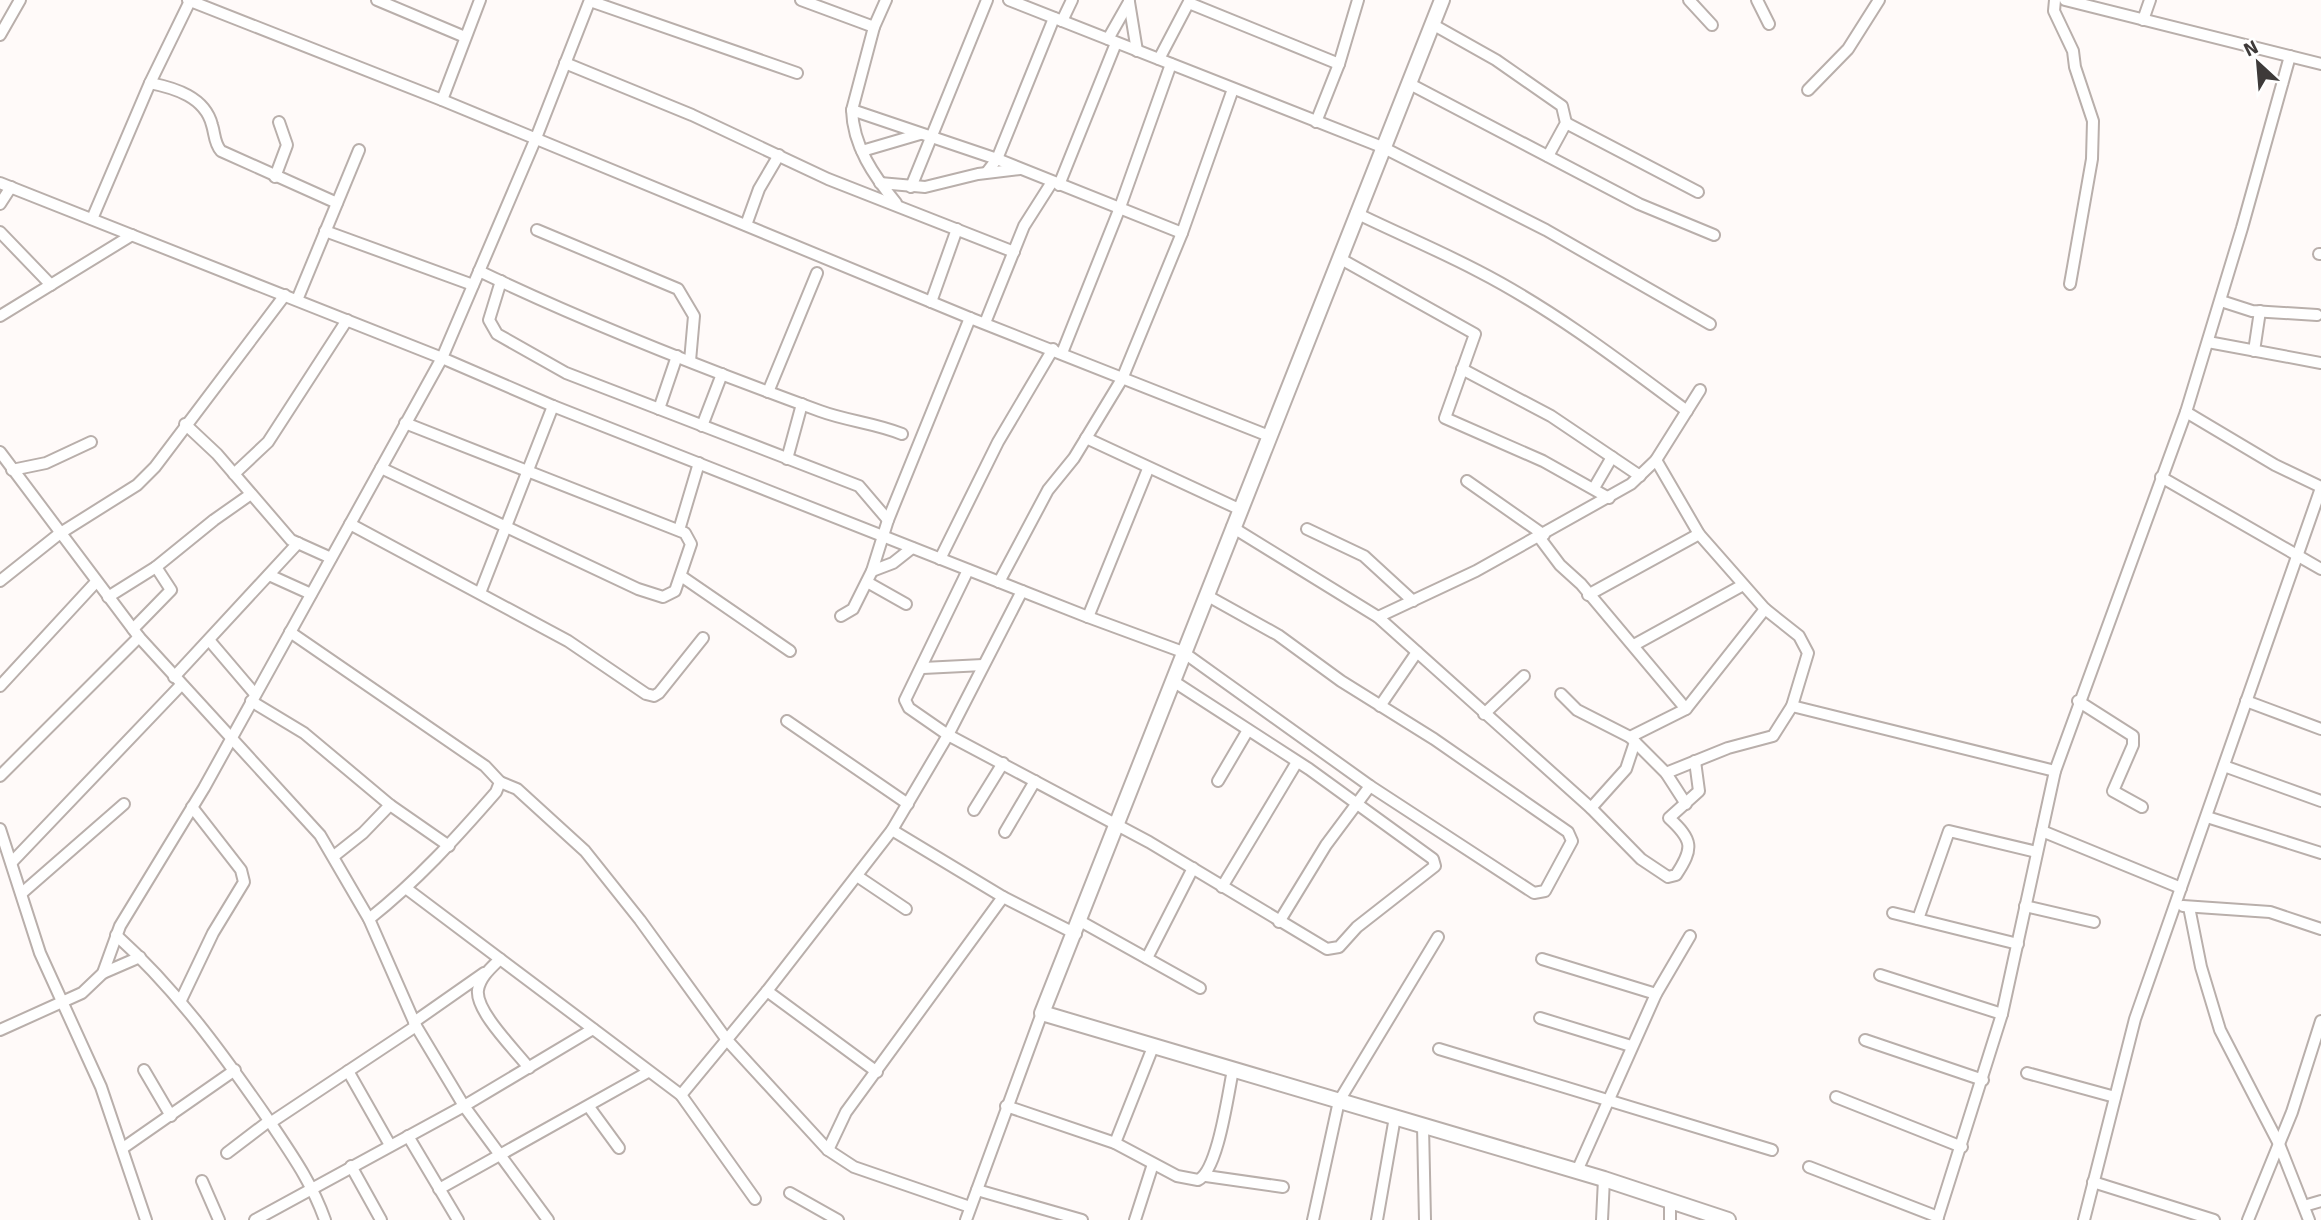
<svg xmlns="http://www.w3.org/2000/svg" width="2321" height="1220" font-family="Signika,sans-serif">
<style>
.lines{fill:none;stroke-linecap:round;stroke-linejoin:round}
.minor-casing{stroke:#b9afab;stroke-width:14}
.tertiary-casing{stroke:#b9afab;stroke-width:18}
.minor{stroke:#fff;stroke-width:10}
.tertiary{stroke:#fff;stroke-width:14}
</style>
<rect width="100%" height="100%" fill="#fffaf9"/>
<g class="lines">
<defs>
<g id="minor">
<path d="M188,0L442,100L970,318L1269,436"/>
<path d="M377,0L465,37"/>
<path d="M801,0L874,27"/>
<path d="M886,0L874,27L852,110C853,146 874,176 896,203"/>
<path d="M1009,0L1382,147L1546,230L1710,324"/>
<path d="M1689,0L1712,25"/>
<path d="M1757,0L1769,24"/>
<path d="M2055,0L2054,11L2073,51L2075,67L2093,121L2092,159L2070,284"/>
<path d="M2065,0L2321,64"/>
<path d="M590,1L797,73"/>
<path d="M1129,2L1137,51"/>
<path d="M1189,3L1339,64"/>
<path d="M2143,20L2150,0"/>
<path d="M1062,21L1072,0"/>
<path d="M1432,24L1496,60L1562,106L1566,123L1548,156"/>
<path d="M0,35L20,0"/>
<path d="M1108,39L1129,2"/>
<path d="M1159,59L1190,0"/>
<path d="M565,63L692,115L828,179L1014,252"/>
<path d="M150,83C175,88 205,97 212,125C215,134 214,143 221,151L337,203"/>
<path d="M1408,83L1639,204L1714,235"/>
<path d="M1808,90L1848,49L1879,0"/>
<path d="M442,100L480,0"/>
<path d="M852,110L997,159L1182,233"/>
<path d="M1316,122L1339,64L1358,0"/>
<path d="M1566,123L1698,192"/>
<path d="M862,151L920,134"/>
<path d="M987,172L997,159L1054,18"/>
<path d="M275,177L287,145L279,122"/>
<path d="M0,183L442,358L553,406L1088,617L1183,652L1370,786L1534,893L1545,891L1572,841L1568,832L1434,739L1341,681L1278,635L1206,595"/>
<path d="M880,183L925,187L978,174L1020,169"/>
<path d="M1059,185L1116,43"/>
<path d="M911,187L987,0"/>
<path d="M0,204L11,187"/>
<path d="M1356,213C1397,233 1438,250 1478,271C1552,309 1620,361 1687,411"/>
<path d="M92,219L150,83L190,1"/>
<path d="M746,225L759,189L779,155"/>
<path d="M537,230L678,289L694,316L690,361"/>
<path d="M325,231L473,285"/>
<path d="M0,232L51,285"/>
<path d="M2319,254H2321"/>
<path d="M1339,258L1475,334L1445,418L1543,461L1609,498"/>
<path d="M479,271C589,324 705,369 820,411C847,421 875,423 902,434"/>
<path d="M501,281L489,320L497,334L566,373L859,486L888,520"/>
<path d="M297,300L359,150"/>
<path d="M2221,301L2252,311L2317,315"/>
<path d="M931,302L957,229"/>
<path d="M0,316L132,235"/>
<path d="M985,323L1024,226L1052,182"/>
<path d="M2208,342L2321,363"/>
<path d="M2254,351L2260,311"/>
<path d="M1062,353L1119,210L1171,64"/>
<path d="M1462,369L1551,416L1640,476"/>
<path d="M768,392L817,273"/>
<path d="M659,409L677,356"/>
<path d="M2186,412L2275,465L2321,487"/>
<path d="M185,424L217,454L291,540L331,558"/>
<path d="M702,426L722,374"/>
<path d="M1086,438L1239,509"/>
<path d="M0,452L139,637L320,835L369,919L416,1026L464,1106L548,1220"/>
<path d="M787,459L802,404"/>
<path d="M1656,460L1699,534L1765,609L1799,636L1808,653L1792,706L1773,736L1728,748L1666,773"/>
<path d="M381,468L638,589L663,597L675,591L691,544L685,533L405,423"/>
<path d="M12,470L46,463L91,442"/>
<path d="M234,474L268,442L347,320"/>
<path d="M2161,477L2321,569"/>
<path d="M1467,481L1544,535"/>
<path d="M1594,488L1612,457"/>
<path d="M350,524L568,641L646,694L654,696L659,693L703,638"/>
<path d="M1232,527L1378,617L1591,808L1641,859L1668,877L1676,875C1694,848 1693,840 1669,818L1699,791L1695,761"/>
<path d="M1307,529L1364,556L1413,601"/>
<path d="M679,530L699,463"/>
<path d="M1539,537L1560,565L1581,584L1686,709"/>
<path d="M940,559L998,442L1053,349"/>
<path d="M968,570L905,700L909,708L948,735L1149,842L1327,949L1339,947L1357,927L1435,866L1433,859L1309,769L1173,681"/>
<path d="M872,571L893,563L912,548"/>
<path d="M269,575L311,594"/>
<path d="M681,576L790,651"/>
<path d="M0,581L59,534L137,485L155,467L285,295"/>
<path d="M867,582L906,604"/>
<path d="M999,582L1048,490L1074,458L1122,379L1182,233L1233,89"/>
<path d="M480,593L553,406"/>
<path d="M1588,595L1699,534"/>
<path d="M108,597L156,567"/>
<path d="M841,616L853,609L872,571L888,520L970,318"/>
<path d="M1088,617L1148,469"/>
<path d="M1378,617L1476,571L1631,484L1656,460L1700,390"/>
<path d="M133,629L171,590L156,567L214,520L251,494"/>
<path d="M290,632L485,766L500,782L496,792C456,838 417,881 369,919"/>
<path d="M209,640L255,694"/>
<path d="M1634,645L1743,585"/>
<path d="M923,668L983,665"/>
<path d="M174,677L298,543"/>
<path d="M0,686L96,582"/>
<path d="M1561,694L1577,710L1630,737L1686,709L1765,609"/>
<path d="M251,701L304,733L390,805L449,846"/>
<path d="M2078,701L2133,736V745L2113,791L2142,807"/>
<path d="M2246,701L2321,729"/>
<path d="M1380,706L1417,652"/>
<path d="M1792,706L2055,771"/>
<path d="M1484,714L1524,676"/>
<path d="M787,721L908,804"/>
<path d="M1630,737L1666,773L1686,804"/>
<path d="M2224,766L2321,801"/>
<path d="M0,776L139,637"/>
<path d="M1218,781L1248,730"/>
<path d="M500,782L517,789L585,851L640,920L727,1040L828,1150L854,1167L970,1207"/>
<path d="M1591,808L1626,769L1635,742"/>
<path d="M974,810L1003,763"/>
<path d="M2207,817L2321,853"/>
<path d="M0,829L40,953L101,1087L146,1220"/>
<path d="M892,830L1003,897L1076,934"/>
<path d="M2042,831L2181,888"/>
<path d="M1005,832L1035,781"/>
<path d="M334,856L363,833L390,805"/>
<path d="M12,862L181,685"/>
<path d="M857,876L906,909"/>
<path d="M1222,887L1297,762"/>
<path d="M407,889L681,1095L755,1199"/>
<path d="M22,893L124,804"/>
<path d="M2025,906L2094,922"/>
<path d="M2183,906L2270,912L2321,929"/>
<path d="M2189,907L2201,967L2220,1030L2279,1144L2309,1220"/>
<path d="M1893,913L2018,944"/>
<path d="M1918,919L1949,831L2037,852"/>
<path d="M1080,921L1200,988"/>
<path d="M1279,922L1326,845L1370,786"/>
<path d="M116,935C177,990 223,1054 270,1122C292,1155 312,1183 325,1220"/>
<path d="M1147,958L1193,868"/>
<path d="M500,959C491,968 480,977 478,990C475,1011 516,1051 529,1068"/>
<path d="M1542,959L1656,994"/>
<path d="M103,973L140,957"/>
<path d="M1880,975L2002,1014"/>
<path d="M767,991L877,1072"/>
<path d="M181,1000L213,933L244,882L241,870L192,807"/>
<path d="M1540,1018L1631,1046"/>
<path d="M414,1022L484,973"/>
<path d="M0,1030L82,993L103,973L120,926L204,788L442,358L536,138L590,0"/>
<path d="M1865,1040L1983,1080"/>
<path d="M1439,1049L1772,1150"/>
<path d="M144,1070L171,1116"/>
<path d="M348,1071L390,1145"/>
<path d="M2027,1073L2115,1097"/>
<path d="M681,1095L767,991L892,830L948,735L1022,591"/>
<path d="M1836,1097L1962,1147"/>
<path d="M1006,1106L1115,1143L1177,1176L1198,1180C1218,1171 1228,1093 1233,1070"/>
<path d="M589,1107L619,1148"/>
<path d="M270,1123L416,1026"/>
<path d="M1423,1126L1425,1220"/>
<path d="M408,1136L458,1220"/>
<path d="M1115,1143L1153,1047"/>
<path d="M123,1148L235,1070"/>
<path d="M828,1150L846,1112L1003,897"/>
<path d="M227,1153L269,1121"/>
<path d="M351,1166L381,1220"/>
<path d="M1809,1167L1938,1217"/>
<path d="M1577,1171L1656,994L1690,936"/>
<path d="M1206,1176L1283,1187"/>
<path d="M202,1181L219,1220"/>
<path d="M2093,1182L2214,1220"/>
<path d="M439,1189L648,1072"/>
<path d="M977,1190L1082,1220"/>
<path d="M790,1193L838,1220"/>
<path d="M2304,1206L2321,1201"/>
<path d="M255,1220L464,1106L593,1029"/>
<path d="M966,1220L1042,1013"/>
<path d="M1135,1220L1153,1164"/>
<path d="M1313,1220L1339,1101L1438,937"/>
<path d="M1377,1220L1395,1117"/>
<path d="M1602,1220L1604,1179"/>
<path d="M1670,1220V1202"/>
<path d="M1937,1220L2002,1014L2055,771L2186,412L2242,228L2290,56"/>
<path d="M2084,1220L2135,1019L2321,488"/>
<path d="M2248,1220L2292,1112L2321,1021"/>
</g>
<path id="tertiary" d="M1442,0L1042,1013L1604,1179L1728,1220"/>
</defs>
<use href="#minor" class="minor-casing"/>
<use href="#tertiary" class="tertiary-casing"/>
<use href="#minor" class="minor"/>
<use href="#tertiary" class="tertiary"/>
</g>
<g transform="translate(2258 63) rotate(334)" stroke="#ffffff" stroke-width="5" paint-order="stroke">
<path d="M0-5L12 26L0 18L-12 26Z" fill="#3e3a39"/>
<text y="-10" font-size="19" font-weight="bold" text-anchor="middle" fill="#3e3a39">N</text>
</g>
</svg>
